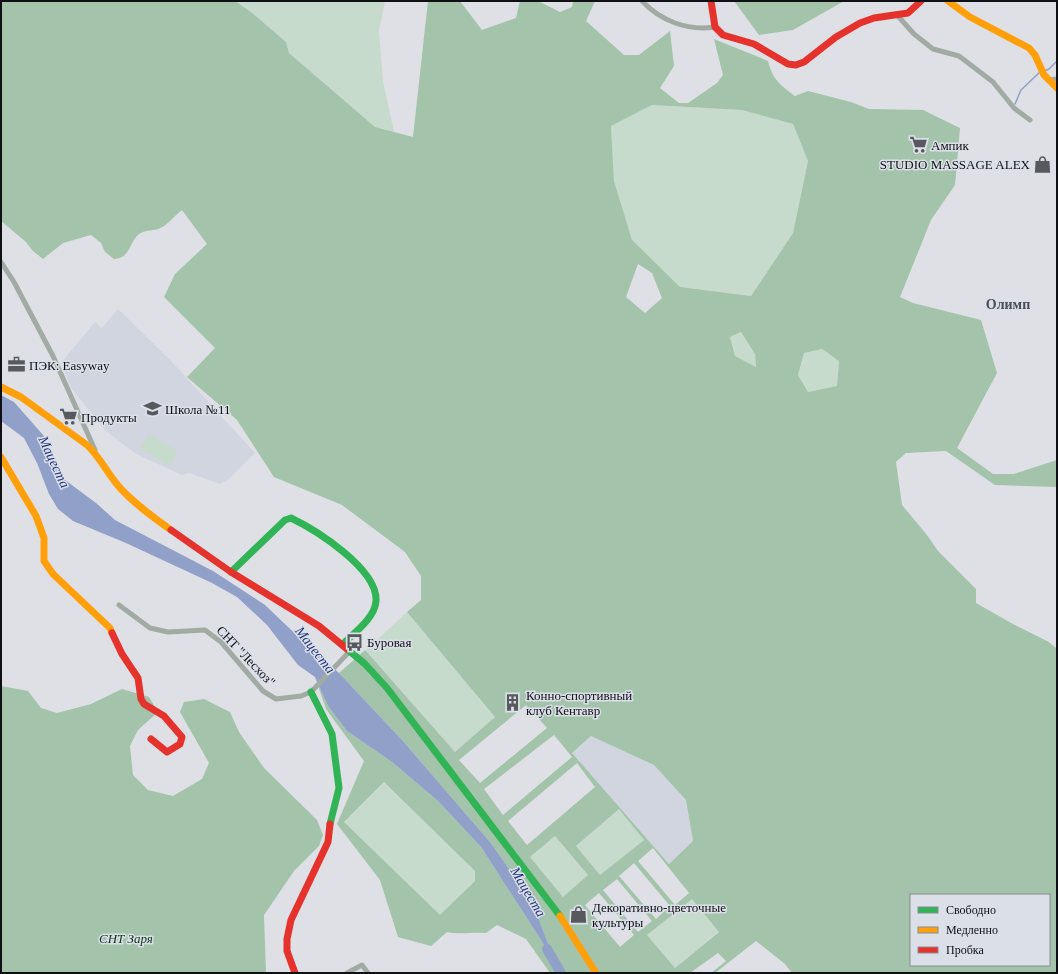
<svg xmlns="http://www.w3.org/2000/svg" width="1058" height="974" font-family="Georgia,serif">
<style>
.built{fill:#d1d5e0}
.green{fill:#c6dbcb}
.forest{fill:#a4c3ab;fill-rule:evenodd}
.water{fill:#90a0c9}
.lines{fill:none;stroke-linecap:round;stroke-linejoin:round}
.stream{stroke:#90a0c9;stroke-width:1.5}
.river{stroke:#90a0c9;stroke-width:10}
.street{stroke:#a1aba4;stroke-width:5}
.fast{stroke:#30b455;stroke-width:7}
.slow{stroke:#ff9f0a;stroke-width:7}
.jam{stroke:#e5322d;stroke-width:7}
.labels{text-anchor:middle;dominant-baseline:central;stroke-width:3;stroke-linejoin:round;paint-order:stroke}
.poi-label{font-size:13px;fill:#0f1013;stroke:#dbdfe8;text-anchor:start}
.street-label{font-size:13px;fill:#0f1013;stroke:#dbdfe8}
.park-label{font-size:13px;font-style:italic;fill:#0a3413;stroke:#dbdfe8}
.neighbourhood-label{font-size:14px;font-weight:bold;fill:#4a4d55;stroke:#dbdfe8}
.water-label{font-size:14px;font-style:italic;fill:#22357b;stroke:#dbdfe8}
</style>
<rect width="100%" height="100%" fill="#dee0e5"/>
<g class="built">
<path d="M118,309L171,361L255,453L229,479L220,484L189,473L182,475L136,454L105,430L71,388L61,363L95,322L102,328Z"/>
<path d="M592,736L654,765L686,800L693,841L669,864L572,753Z"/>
</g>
<g class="green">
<path d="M235,1H385L379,31L383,81L394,132L375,127L289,53L286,42L251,12Z"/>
<path d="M652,105L742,110L793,124L808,161L793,233L751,296L680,287L632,241L614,181L611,126Z"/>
<path d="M741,332L755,354L756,367L735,356L730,337Z"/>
<path d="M822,349L839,361L837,386L808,392L798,375L804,353Z"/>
<path d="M149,434L178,451L170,466L140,449Z"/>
<path d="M407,612L495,717L455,752L365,651Z"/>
<path d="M384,782L475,871V881L440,916L344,822Z"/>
<path d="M619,809L644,840L600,875L576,846Z"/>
<path d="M555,836L588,875L563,897L530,857Z"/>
<path d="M692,898L719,931L675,968L647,935Z"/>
</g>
<g class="forest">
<path d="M1,1H235L251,12L286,42L289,53L375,127L413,137L428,1H460L482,30L516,18L520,1H538L560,12L572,7L573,1H595L586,21L624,55H639L670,31L674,66L660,88L679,103H688L717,83L723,75L714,39L768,61C773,80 780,85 795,96L808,91L851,102L869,109L923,110L960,128L955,185L931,220L900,297L913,303L981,320L997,373L957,448L993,474H1014L1057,460V487L995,485L946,451L906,453L896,462L902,505L927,535L938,551L976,589V603L1013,624L1049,642L1057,649V973H792L785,964L756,941L715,973H711L726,961L718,953L690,973H550L526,939L497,925L486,933C472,932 461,935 447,932L431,946L398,937L380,880L337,824L364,761L326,709L315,677L328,706L347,731L392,762L438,801L481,847L553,958L532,901L490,842L403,741L339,673L365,650L455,752L495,717L407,612L421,600V576L405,552L342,505L274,477L237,420L187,377L215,348L164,297L175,274L207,244L182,210C175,215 166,227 158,229C151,231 145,230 139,234C129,242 131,258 114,259L105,252L101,243L91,235L63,243L43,259L33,251L26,242L1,221ZM652,105L742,110L793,124L808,161L793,233L751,296L680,287L632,240L614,181L611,126ZM638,264L652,273L662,298L645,313L626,297ZM741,332L755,354L756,367L735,356L730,337ZM822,349L839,361L837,386L808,392L798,375L804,353ZM526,705L547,728L480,783L459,760ZM554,735L572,757L503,815L484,789ZM591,736L654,765L686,800L693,841L669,864L572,753ZM577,763L595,787L527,845L508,821ZM384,782L475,871V881L440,915L344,822ZM619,809L644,840L600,875L576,846ZM555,836L588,875L563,897L530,857ZM653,848L689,893L675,905L638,861ZM634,863L670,906L656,919L619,876ZM617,879L652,921L638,932L603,890ZM599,893L634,935L620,947L585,905ZM911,895H1049V965H911ZM692,899L719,932L675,968L647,935Z"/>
<path d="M734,1H844L793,30L759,35Z"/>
<path d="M1,686L28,691L41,708L57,713L91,704L122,689L149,697L158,712L138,730L130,746L133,775L148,790L173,796L202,779L209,763L180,712L184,702L204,699L230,712L239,732L264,768L317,820L323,835L319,846L294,871L264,915L266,973H1Z"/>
</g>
<path class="water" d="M1,395L14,402L44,436L61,477L96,503L115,520L213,571L265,605L309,647L339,673L403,741L490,842L532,901L554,960L481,847L438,801L392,762L347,731L328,706L315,677L298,665L267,625L237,597L212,583L126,543L73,521L58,509L49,494L37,463L24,438L1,421Z"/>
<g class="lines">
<g class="stream">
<path d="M1044,71L1049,69L1057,61"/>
<path d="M1015,104L1021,90L1040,72"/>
</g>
<path class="river" d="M547,949L561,973"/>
<g class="street">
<path d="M642,1C661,21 687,31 715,27"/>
<path d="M897,15L914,34L933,49L959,56L993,82L1014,108L1030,120"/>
<path d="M1048,80L1057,79"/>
<path d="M1,262L14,282L53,356L95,450"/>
<path d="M119,605L150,628L168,632L205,630L221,642L263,691L276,699L301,696L311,692L350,651"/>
<path d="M347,973L362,965L368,973"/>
</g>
<g class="fast">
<path d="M231,572L285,520L291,518C316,530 378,569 376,601C375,618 354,633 343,644"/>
<path d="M347,649L365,664L387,688L560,916"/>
<path d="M311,692L332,734L339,788L330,824"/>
</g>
<g class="slow">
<path d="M948,1L970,17L1029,48L1035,55L1044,75L1057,88"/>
<path d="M1,387L21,397L87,445C101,458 108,475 121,489C136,505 153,517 171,530"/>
<path d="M1,457L36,516L44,538V561L53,574L110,628L112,633"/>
<path d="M560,916L596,973"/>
</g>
<g class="jam">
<path d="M711,1L715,27L723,35L754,44L788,64L796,65L804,62L836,37L860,23L874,18L908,13L921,1"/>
<path d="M171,530L231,572L319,626L347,649"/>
<path d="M112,633L122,654L138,678L141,699L144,704L164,716L182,737L180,744L167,752L151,739"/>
<path d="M295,973L287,951V939L291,920L328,842L330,824"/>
</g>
</g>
<defs>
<symbol id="supermarket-bare" viewBox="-9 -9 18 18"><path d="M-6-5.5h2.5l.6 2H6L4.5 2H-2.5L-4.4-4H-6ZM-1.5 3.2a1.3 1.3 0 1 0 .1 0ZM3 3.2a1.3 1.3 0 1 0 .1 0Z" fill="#57595c" stroke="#dbdfe8" stroke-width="2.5" paint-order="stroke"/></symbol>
<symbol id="shop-bare" viewBox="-9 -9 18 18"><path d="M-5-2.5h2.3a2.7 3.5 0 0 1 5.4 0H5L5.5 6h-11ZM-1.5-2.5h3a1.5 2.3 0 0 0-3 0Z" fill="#57595c" stroke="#dbdfe8" stroke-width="2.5" paint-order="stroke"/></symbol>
<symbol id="office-bare" viewBox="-9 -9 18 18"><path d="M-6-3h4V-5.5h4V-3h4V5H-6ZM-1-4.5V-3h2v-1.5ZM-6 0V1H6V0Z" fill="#57595c" stroke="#dbdfe8" stroke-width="2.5" paint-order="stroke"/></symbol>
<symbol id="school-bare" viewBox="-9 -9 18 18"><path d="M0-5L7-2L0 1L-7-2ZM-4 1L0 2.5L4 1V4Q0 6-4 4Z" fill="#57595c" stroke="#dbdfe8" stroke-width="2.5" paint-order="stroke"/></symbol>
<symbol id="bus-bare" viewBox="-9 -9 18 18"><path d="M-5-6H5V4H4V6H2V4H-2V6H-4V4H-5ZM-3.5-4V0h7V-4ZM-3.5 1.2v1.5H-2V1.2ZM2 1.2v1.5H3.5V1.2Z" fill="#57595c" stroke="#dbdfe8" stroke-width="2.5" paint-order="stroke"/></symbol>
<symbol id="building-bare" viewBox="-9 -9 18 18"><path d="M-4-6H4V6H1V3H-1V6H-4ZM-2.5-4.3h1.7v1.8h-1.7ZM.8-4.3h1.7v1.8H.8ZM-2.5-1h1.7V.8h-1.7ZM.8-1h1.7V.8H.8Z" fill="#57595c" stroke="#dbdfe8" stroke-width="2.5" paint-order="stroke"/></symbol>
</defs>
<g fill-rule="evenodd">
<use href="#supermarket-bare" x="906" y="132" width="25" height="25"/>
<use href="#shop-bare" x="1030" y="152" width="25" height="25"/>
<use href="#office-bare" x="4" y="352" width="25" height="25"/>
<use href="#school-bare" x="140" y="396" width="25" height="25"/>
<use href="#supermarket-bare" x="56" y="404" width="25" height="25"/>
<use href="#bus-bare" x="342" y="630" width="25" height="25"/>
<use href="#building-bare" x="500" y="690" width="25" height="25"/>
<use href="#shop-bare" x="566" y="902" width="25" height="25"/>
</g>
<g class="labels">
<g class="poi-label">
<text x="931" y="145">Ампик</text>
<text x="1030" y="164" text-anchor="end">STUDIO MASSAGE ALEX</text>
<text x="29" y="365">ПЭК: Easyway</text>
<text x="165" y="409">Школа №11</text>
<text x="81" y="417">Продукты</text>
<text x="367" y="642">Буровая</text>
<text x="526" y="695">Конно-спортивный<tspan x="526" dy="15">клуб Кентавр</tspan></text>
<text x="592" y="907">Декоративно-цветочные<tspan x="592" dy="15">культуры</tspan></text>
</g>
<g class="street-label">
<text transform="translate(246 656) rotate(46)">СНТ "Лесхоз"</text>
</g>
<g class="park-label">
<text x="126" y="938">СНТ Заря</text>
</g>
<g class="neighbourhood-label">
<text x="1008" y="304">Олимп</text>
</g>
<g class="water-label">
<text transform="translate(54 462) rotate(65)">Мацеста</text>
<text transform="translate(315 650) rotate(52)">Мацеста</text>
<text transform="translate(528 892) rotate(59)">Мацеста</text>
</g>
</g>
<rect width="1058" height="974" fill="none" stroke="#0f1013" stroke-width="4"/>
<rect x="910" y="894" width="140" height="72" fill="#dbdfe8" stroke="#898c93"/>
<rect x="918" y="907" width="20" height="6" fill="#30b455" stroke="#898c93"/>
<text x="946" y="914" font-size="12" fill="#0f1013">Свободно</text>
<rect x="918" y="927" width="20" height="6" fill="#ff9f0a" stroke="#898c93"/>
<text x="946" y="934" font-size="12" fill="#0f1013">Медленно</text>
<rect x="918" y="947" width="20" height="6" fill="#e5322d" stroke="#898c93"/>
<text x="946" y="954" font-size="12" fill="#0f1013">Пробка</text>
</svg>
